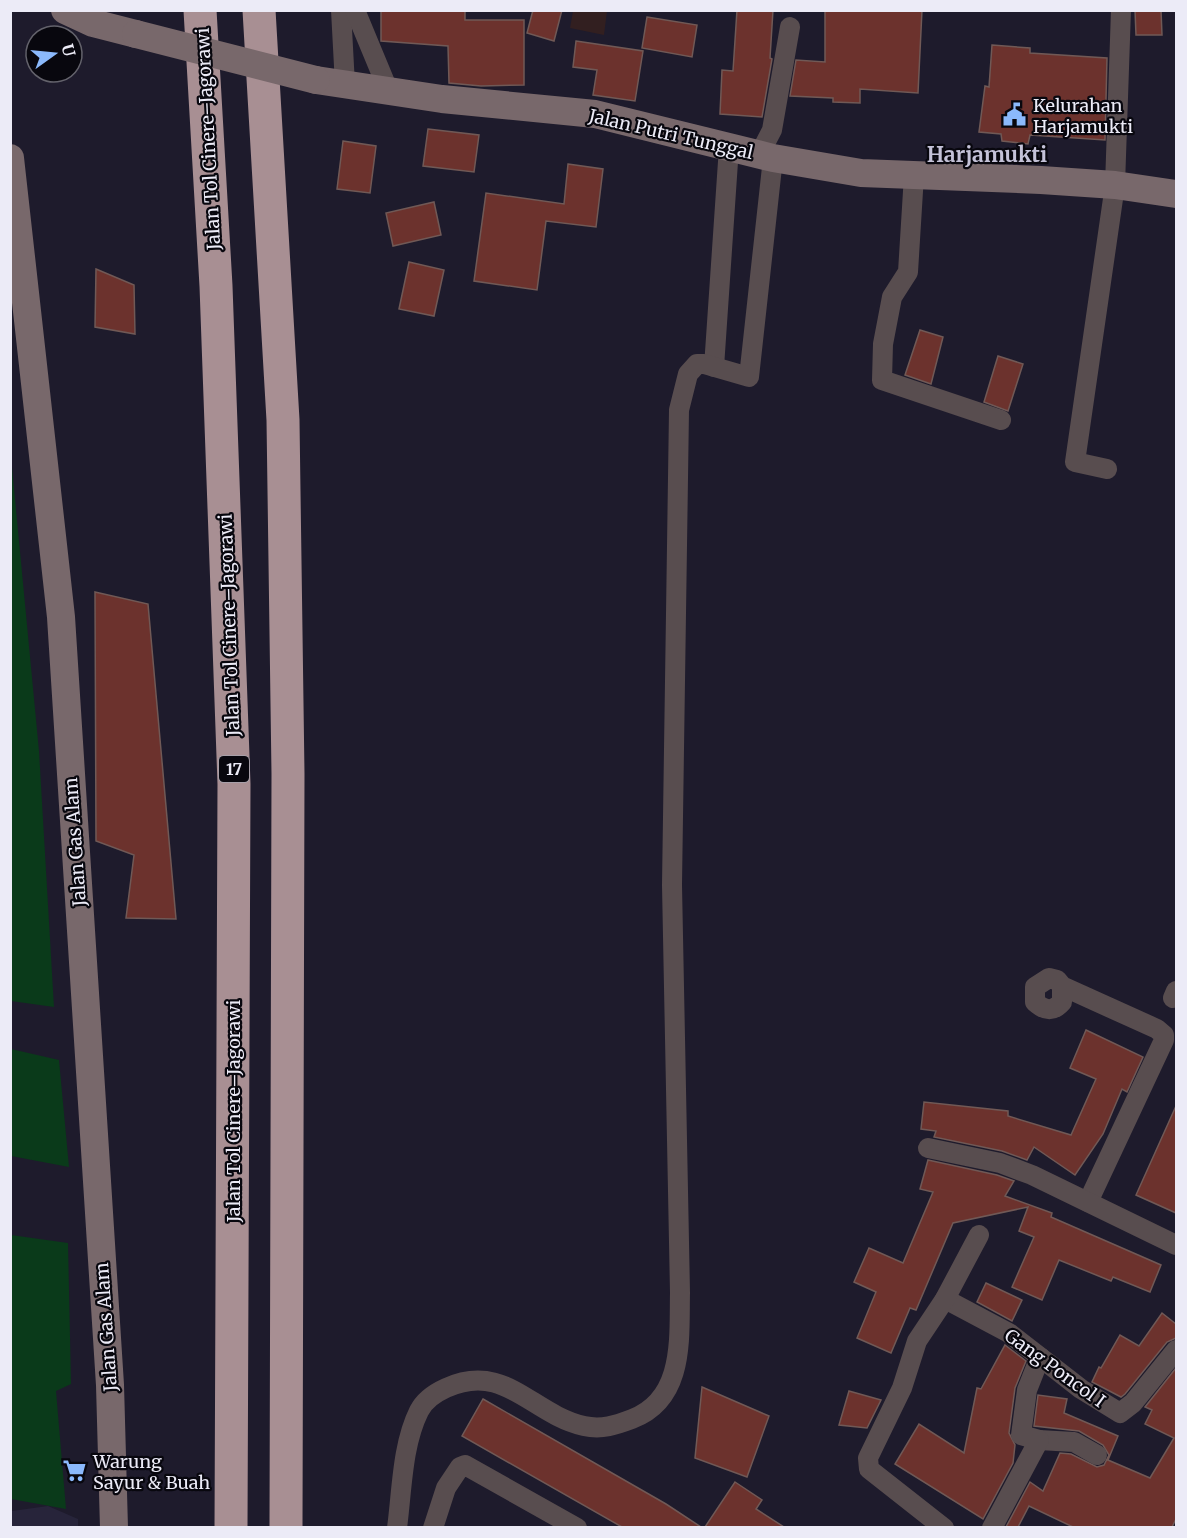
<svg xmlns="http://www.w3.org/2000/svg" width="1187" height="1538" font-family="Merriweather,serif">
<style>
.built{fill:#27243a}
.education{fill:#321f20}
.green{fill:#0a3a1a}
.building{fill:#6c322d;stroke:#705956;stroke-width:1.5}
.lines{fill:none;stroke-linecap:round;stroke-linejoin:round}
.street{stroke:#584d4f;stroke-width:20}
.secondary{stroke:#78686b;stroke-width:28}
.highway{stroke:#a88f93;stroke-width:33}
.secondary-bridge{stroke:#78686b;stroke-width:28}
.labels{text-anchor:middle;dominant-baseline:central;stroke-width:4.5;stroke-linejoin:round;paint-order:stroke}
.shield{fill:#08070e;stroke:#a8a7b1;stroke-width:1.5}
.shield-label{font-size:16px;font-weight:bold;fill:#ecebf7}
.poi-label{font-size:18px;fill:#ecebf7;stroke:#08070e;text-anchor:start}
.street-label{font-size:18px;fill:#ecebf7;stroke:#08070e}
.quarter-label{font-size:21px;font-weight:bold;fill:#c4c2d8;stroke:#08070e}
</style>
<rect width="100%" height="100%" fill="#1e1b2c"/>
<path class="built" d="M48,1506L78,1519V1527H11L12,1511Z"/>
<path class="education" d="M573,11H607L604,35L570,28Z"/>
<g class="green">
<path d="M11,457L39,751L54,1007L11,1001Z"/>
<path d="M11,1049L59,1060L69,1167L11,1156Z"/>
<path d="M11,1235L68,1243L71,1384L56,1391L66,1509L11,1499Z"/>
</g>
<g class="building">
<path d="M381,10H465V20H524V85L481,86L449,83L448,46L381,41Z"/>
<path d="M533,10H562L554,41L527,33Z"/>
<path d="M737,10H773L770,58L772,59L762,117L720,114L722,70L733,71Z"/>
<path d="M825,10H922L918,93L860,89V103L833,102V98L790,96L796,60L825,62Z"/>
<path d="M1135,10H1161L1162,35H1136Z"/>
<path d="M647,17L697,25L692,57L642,48Z"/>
<path d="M576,41L643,51L635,101L593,95L597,70L573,67Z"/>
<path d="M992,45L1030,48V53L1107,58L1105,140L1030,135L1028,144L1002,141L1001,134L979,132L985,86L989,87Z"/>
<path d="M428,129L479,135L474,172L423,166Z"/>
<path d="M343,141L376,146L370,193L337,189Z"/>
<path d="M568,164L603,169L596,227L546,221L537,290L474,281L486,193L564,204Z"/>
<path d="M434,202L441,235L393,246L386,213Z"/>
<path d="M409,262L444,270L434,316L399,309Z"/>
<path d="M96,269L134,285L135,334L95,327Z"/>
<path d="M920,330L943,337L931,384L905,375Z"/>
<path d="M998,356L1023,364L1008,411L984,402Z"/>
<path d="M95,592L148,604L176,919L126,918L134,855L96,841Z"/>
<path d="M1086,1030L1143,1057L1127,1092L1122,1089L1103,1134L1075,1175L1034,1147L1027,1160L1002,1151L934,1137L936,1131L921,1129L924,1102L1008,1111V1116L1071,1135L1096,1079L1070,1068Z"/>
<path d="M1176,1106V1213L1136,1195Z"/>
<path d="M928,1160L997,1175L1014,1181L1005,1196L1052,1213L1051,1217L1161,1265L1150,1292L1113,1277L1111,1281L1059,1260L1042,1300L1012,1287L1034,1237L1019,1231L1028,1207L953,1223L916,1310L910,1308L891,1353L857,1338L876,1292L854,1282L869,1248L903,1263L933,1192L920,1189Z"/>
<path d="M986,1283L1022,1300L1012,1321L977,1302Z"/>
<path d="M1162,1313L1176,1324V1338L1167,1342L1125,1394L1121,1397L1092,1382L1099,1367L1101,1368L1120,1335L1139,1346Z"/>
<path d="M1005,1345L1026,1361L1015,1388L1009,1433L1015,1445L1013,1463L983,1519L895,1464L919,1424L964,1453L977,1388L981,1389Z"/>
<path d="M1176,1368V1519L1172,1527H1073L1029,1506L1018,1527H1006L1030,1482L1043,1491L1060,1453L1071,1454L1097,1467L1104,1465L1109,1455L1103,1445L1079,1431L1034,1426L1038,1395L1067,1399L1064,1413L1118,1436L1108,1460L1150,1478L1174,1438L1145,1424L1152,1410L1145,1407Z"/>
<path d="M702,1387L769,1416L747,1477L695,1458Z"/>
<path d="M849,1391L881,1400L867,1428L839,1425Z"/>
<path d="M483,1399L666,1504L701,1527H622L462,1436Z"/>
<path d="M735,1482L762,1500L756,1509L784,1527H705Z"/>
</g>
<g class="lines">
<g class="street">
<path d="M341,10L345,85"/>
<path d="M355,10L389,92"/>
<path d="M759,155L772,130L790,27"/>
<path d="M914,175L908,272L892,297L883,344L882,380L1001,420"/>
<path d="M714,367L729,147"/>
<path d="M1107,469L1075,462L1115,185L1121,10"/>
<path d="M1062,986V1002C1053,1012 1045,1011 1035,1002V987L1049,978L1057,980L1062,986L1157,1029L1164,1035V1040L1088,1202"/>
<path d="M1173,998L1176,991"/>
<path d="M928,1148L1000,1163L1032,1175L1176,1245"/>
<path d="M945,1299L1009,1333L1081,1389L1120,1413L1133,1403L1176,1350"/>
<path d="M1039,1440L1074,1442L1097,1455"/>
<path d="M397,1528C402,1491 402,1445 419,1411C424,1401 435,1393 446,1388C505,1361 531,1414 584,1426C602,1430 616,1425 632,1419C685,1399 679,1338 680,1293L672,885L679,410L688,374L697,364H704L749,377L773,158"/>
<path d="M433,1528L446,1488L460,1467L465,1465L577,1528"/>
<path d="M944,1528L874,1473L869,1469L868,1458L902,1388L917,1341L945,1299L979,1235"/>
<path d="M992,1528L1039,1440L1021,1435L1027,1390L1040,1357"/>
</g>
<g class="secondary">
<path d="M65,10L93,23L136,34"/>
<path d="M316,80L442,99L595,114L773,158L861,173L1041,180L1115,185L1176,194"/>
<path d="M10,158L61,617L110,1385L114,1528"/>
</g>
<g class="highway">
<path d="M200,10L216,286L234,784L231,1528"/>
<path d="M259,10L283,420L288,774L286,1528"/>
</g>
<path class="secondary-bridge" d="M136,34L316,80"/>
</g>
<defs>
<symbol id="civic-bare" viewBox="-9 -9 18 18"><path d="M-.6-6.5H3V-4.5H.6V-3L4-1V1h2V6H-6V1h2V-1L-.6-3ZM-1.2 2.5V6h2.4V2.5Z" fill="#8bb9fc" stroke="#08070e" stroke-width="2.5" paint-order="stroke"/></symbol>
<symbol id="supermarket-bare" viewBox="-9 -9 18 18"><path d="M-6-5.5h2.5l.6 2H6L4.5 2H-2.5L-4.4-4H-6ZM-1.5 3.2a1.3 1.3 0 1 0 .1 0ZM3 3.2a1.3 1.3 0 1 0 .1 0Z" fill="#8bb9fc" stroke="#08070e" stroke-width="2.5" paint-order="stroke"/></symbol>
</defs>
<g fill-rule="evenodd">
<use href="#civic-bare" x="998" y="98" width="33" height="33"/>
<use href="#supermarket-bare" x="58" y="1454" width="33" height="33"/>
</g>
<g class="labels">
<rect class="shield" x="219" y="756" width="30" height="26" rx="4.5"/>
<g class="shield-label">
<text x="234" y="769">17</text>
</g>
<g class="poi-label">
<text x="1033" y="105">Kelurahan<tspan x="1033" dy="21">Harjamukti</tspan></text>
<text x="93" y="1461">Warung<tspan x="93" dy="21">Sayur &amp; Buah</tspan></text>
</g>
<g class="street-label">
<text transform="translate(671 134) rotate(13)">Jalan Putri Tunggal</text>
<text transform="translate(208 139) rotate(-93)">Jalan Tol Cinere–Jagorawi</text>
<text transform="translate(229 625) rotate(-92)">Jalan Tol Cinere–Jagorawi</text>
<text transform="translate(75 842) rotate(-94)">Jalan Gas Alam</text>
<text transform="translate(233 1111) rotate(-90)">Jalan Tol Cinere–Jagorawi</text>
<text transform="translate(106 1327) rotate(-94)">Jalan Gas Alam</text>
<text transform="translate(1055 1368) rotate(36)">Gang Poncol I</text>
</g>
<g class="quarter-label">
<text x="987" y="154">Harjamukti</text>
</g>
</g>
<rect width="1187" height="1538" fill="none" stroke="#ecebf7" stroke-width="24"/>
<g transform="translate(54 54) rotate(75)"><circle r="28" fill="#08070e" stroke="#63626b" stroke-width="1.5"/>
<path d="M0-4.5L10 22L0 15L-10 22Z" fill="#8bb9fc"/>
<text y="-9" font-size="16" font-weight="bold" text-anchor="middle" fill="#ecebf7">U</text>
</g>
</svg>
